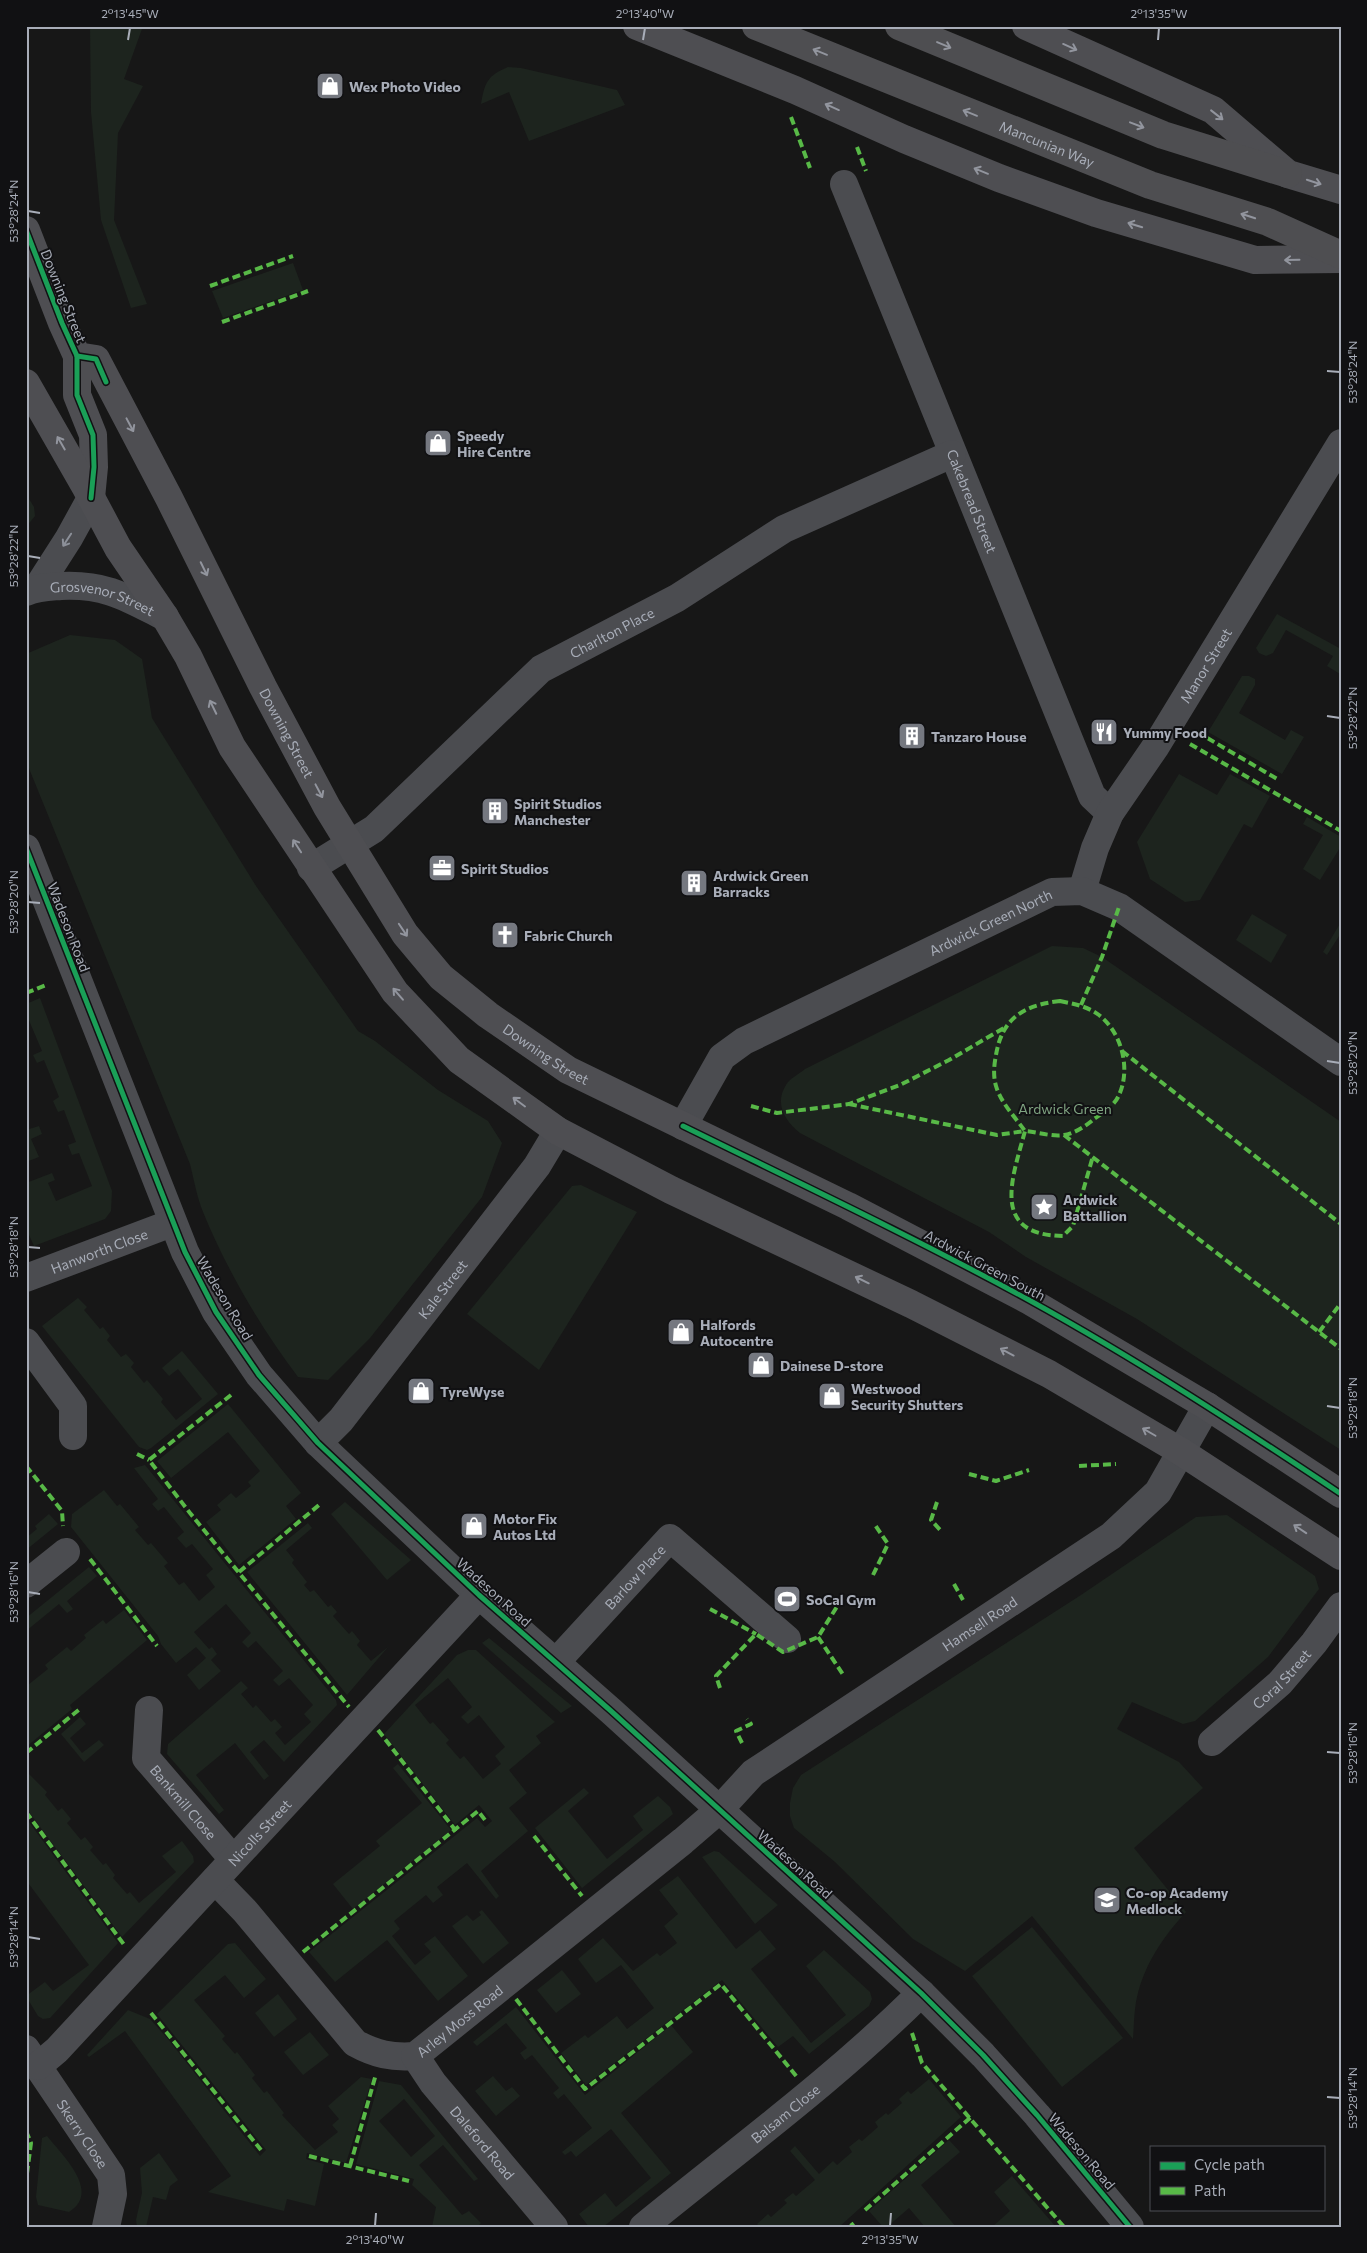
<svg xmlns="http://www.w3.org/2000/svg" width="1367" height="2253" font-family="Commissioner,sans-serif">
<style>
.green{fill:#1d241e;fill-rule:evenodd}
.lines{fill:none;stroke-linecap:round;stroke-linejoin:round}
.minor{stroke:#4b4c50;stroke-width:28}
.trunk{stroke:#4e4e52;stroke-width:28}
.motorway{stroke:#4e4e51;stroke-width:28}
.quiet{stroke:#58b947;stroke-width:4;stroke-dasharray:8 4;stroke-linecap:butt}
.cycleway-casing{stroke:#111113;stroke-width:8}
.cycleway{stroke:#1a9f57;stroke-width:5}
.oneway{stroke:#92959e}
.oneway2{stroke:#8c9099}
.ticks{fill:none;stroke:#a8adb8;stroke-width:2}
.labels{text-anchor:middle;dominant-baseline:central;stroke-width:4;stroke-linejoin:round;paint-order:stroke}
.poi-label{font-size:14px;font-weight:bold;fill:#a8adb8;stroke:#111113;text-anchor:start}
.street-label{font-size:14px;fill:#a8adb8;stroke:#111113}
.park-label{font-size:14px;fill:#7fa381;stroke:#111113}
.neatline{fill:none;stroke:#a8adb8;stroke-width:2}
.ticks-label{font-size:12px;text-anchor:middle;fill:#a8adb8}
</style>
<rect width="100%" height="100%" fill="#171717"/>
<g class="green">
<path d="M90,26H143L124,79L143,86L118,133L114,220L147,304L131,308L101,220L91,112Z"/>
<path d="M508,67L521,68L617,90L625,105L529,141L509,92L481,104C485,82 487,76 508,67Z"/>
<path d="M293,263L303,290L223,318L212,291Z"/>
<path d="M26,494L34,507L35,516L26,527Z"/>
<path d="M1277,614L1341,649L1340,674L1327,666L1333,656L1286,630L1273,653L1266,656L1259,653L1256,648Z"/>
<path d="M70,635L115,640L142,659L152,718L256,886L358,1031L375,1041L438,1090L488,1121L502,1143L482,1197L370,1338L328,1380L298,1377C260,1327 227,1270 203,1212C197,1197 194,1180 190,1164L26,761V654Z"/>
<path d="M1242,676H1249L1255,679V685L1239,713L1285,740L1291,730L1304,737L1282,774L1208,732Z"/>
<path d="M1179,774L1217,795L1230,774L1270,796L1252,828L1244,824L1200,900L1185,902L1150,879L1137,842Z"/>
<path d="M1307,817L1341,837V846L1320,880L1303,869L1323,835L1303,824Z"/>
<path d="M1252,914L1287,935L1271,963L1236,940Z"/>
<path d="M1341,922V933L1327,955L1323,952Z"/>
<path d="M1052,946L1083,948L1102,957L1341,1122V1450L1137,1319L1026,1257L989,1232L800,1133C785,1121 774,1104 786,1085C789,1079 799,1074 805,1069Z"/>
<path d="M40,998L112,1191L111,1211L105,1219L34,1246L26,1228V1183L52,1173L55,1180L48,1183L56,1201L92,1186L79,1153L72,1155L68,1145L76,1142L64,1110L58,1112L53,1101L59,1097L44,1060L37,1063L33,1055L42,1051L28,1018H26V1004Z"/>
<path d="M39,1126L42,1134L31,1139L39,1157L26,1162V1130Z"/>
<path d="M581,1185L637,1212L539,1370L467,1314L572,1186Z"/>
<path d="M78,1298L87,1307L84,1310L100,1329L103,1327L110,1336L107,1340L121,1357L126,1354L134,1363L131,1367L144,1383L147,1380L163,1399L161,1402L176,1420L202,1399L178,1369L169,1376L162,1368L182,1351L218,1394L151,1448L147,1450L139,1447L42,1326Z"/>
<path d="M228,1404L301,1493L286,1506L296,1519L239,1565L206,1522L221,1510L217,1505L231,1493L236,1498L251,1486L248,1482L260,1471L228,1432L171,1478L157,1461Z"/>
<path d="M145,1465L336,1700L337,1705L284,1762L264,1740L250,1752L269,1776L264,1780L235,1743L196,1775L224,1810L219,1814L167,1754L168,1744L241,1681L248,1688L241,1694L253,1708L256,1705L271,1722L275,1719L282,1727L275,1733L285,1745L311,1722L304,1714L313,1705L289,1678L279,1686L273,1680L283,1671L256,1641L248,1648L242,1642L251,1633L226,1604L194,1632L209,1649L212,1647L217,1654L211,1660L221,1671L199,1690L187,1675L206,1658L196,1647L176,1663L161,1644L158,1636L71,1527L72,1514L104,1490L117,1506L120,1504L139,1527L135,1530L148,1545L151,1543L168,1563L164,1566L179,1585L184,1582L199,1601L215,1587L206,1575L213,1569L192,1544L186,1548L177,1538L184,1532L164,1507L158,1511L152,1504L158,1499L134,1468Z"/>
<path d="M345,1502L411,1560L387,1580L331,1514Z"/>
<path d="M49,1514L58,1524L26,1550V1538L37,1529L35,1526Z"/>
<path d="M1227,1515L1315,1576L1319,1589L1268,1657L1195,1721L1183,1724L1132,1702L1117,1729L1179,1762L1203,1788L1134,1848L1186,1912C1163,1937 1145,1963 1137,1997C1134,2010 1134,2026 1133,2039L1032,1916L965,1971L913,1939L835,1862L794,1828L790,1816V1803L793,1788L801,1775L1081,1595L1196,1517Z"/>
<path d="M308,1523L312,1528L286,1550L294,1560L292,1563L307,1582L304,1585L310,1592L314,1590L328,1607L331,1605L337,1612L333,1616L349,1634L352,1631L360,1641L357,1645L371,1661L388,1647L347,1695L247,1572Z"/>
<path d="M89,1567L97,1576L67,1601L73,1609L67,1613L59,1604L26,1631V1618Z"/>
<path d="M124,1610L147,1640L70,1705L72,1709L26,1747V1684L28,1685L48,1669L45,1665L67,1647L71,1651L86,1638L84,1635L103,1620L106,1624Z"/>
<path d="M489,1638L572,1706L561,1713L482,1643Z"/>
<path d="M468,1650H476L555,1722L536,1736L541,1743L509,1770L527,1793L509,1808L528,1831L481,1871L499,1896L496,1899L467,1863L437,1887L443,1895L433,1903L426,1895L394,1921L400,1929L392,1936L415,1965L431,1952L424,1944L435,1936L468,1976L438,2001L387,1940L335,1982L309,1952L477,1818L485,1827L492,1821L479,1805L455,1825L384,1734L457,1655ZM448,1678L472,1707L461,1717L468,1724L479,1715L505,1747L495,1756L501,1764L483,1779L464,1756L460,1759L446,1743L449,1740L433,1722L430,1724L415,1705Z"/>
<path d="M80,1717L86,1724L70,1738L82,1753L99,1740L104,1745L84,1762L61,1734Z"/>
<path d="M398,1764L451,1830L353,1909L333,1884L380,1846L376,1841L422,1803L393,1768Z"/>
<path d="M26,1771L47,1792L45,1795L58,1811L62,1808L71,1819L67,1823L81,1840L85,1837L93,1847L90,1850L103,1865L106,1863L115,1875L113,1878L127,1894L130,1892L139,1903L176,1872L162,1856L182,1841L193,1856L194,1862L122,1937L26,1808Z"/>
<path d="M584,1788L589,1793L568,1811L607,1859L643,1830L633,1816L658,1796L670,1807L673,1814L582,1888L535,1828Z"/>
<path d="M26,1818L118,1943L50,2018L43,2019L38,2016L26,1996L45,1982L53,1991L89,1965L26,1880Z"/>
<path d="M714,1851L719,1852L778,1905L755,1924L702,1857Z"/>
<path d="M678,1876L736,1949L760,1930L776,1949L751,1969L811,2043L846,2015L806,1966L824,1950L870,1992L872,1999L869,2006L809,2054L793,2036L778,2047L722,1980L586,2085L561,2053L585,2035L588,2038L617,2016L627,2029L654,2008L621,1965L596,1983L578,1959L603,1938L633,1971L657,1953L660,1956L677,1943L664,1926L678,1914L659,1890Z"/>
<path d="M482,1910L509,1943L483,1964L452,1926L467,1915L473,1921L481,1915L479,1912Z"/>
<path d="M1032,1927L1123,2038L1062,2087L972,1976Z"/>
<path d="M235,1943L266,1979L244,1998L225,1975L194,2000L225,2036L222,2039L235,2054L237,2052L255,2075L252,2078L264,2093L267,2091L284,2113L282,2115L315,2150L338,2132L332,2125L339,2119L328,2106L361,2077L372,2079L346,2163L307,2153L306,2159L324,2164L315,2206L287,2199L284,2211L208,2192L231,2176L125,2031L89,2057L87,2055L128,2010L150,2019L168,2039L260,2156L266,2150L157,2014L228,1944Z"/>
<path d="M562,1970L581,1994L556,2013L537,1990Z"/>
<path d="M278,1994L297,2019L274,2037L255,2013Z"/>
<path d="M516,2007L585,2095L671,2025L693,2052L621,2113L671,2173L603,2227H589L579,2214L605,2193L616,2207L651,2178L611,2129L576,2157L571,2151L565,2155L562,2152L592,2128L564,2094L558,2099L553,2093L559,2088L532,2055L525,2060L520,2053L527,2048L506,2023L477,2046L473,2042Z"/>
<path d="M310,2032L329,2055L303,2075L284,2052Z"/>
<path d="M493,2076L506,2091L512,2087L520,2096L496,2116L475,2091Z"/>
<path d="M929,2079L961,2117L839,2227H760L757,2224L768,2214L771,2217L787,2203L784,2200L793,2193L796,2196L815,2180L790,2151L795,2146L819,2174L833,2161L837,2165L852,2152L849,2147L859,2139L862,2141L878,2127L875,2122L886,2113L888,2115L902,2103L899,2099L908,2091L911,2094Z"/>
<path d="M379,2081L401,2085L478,2179L474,2181L443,2145L419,2165L462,2215L469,2211L481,2223L477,2227H432L436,2207L412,2185L414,2179L356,2164ZM404,2099L435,2136L411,2157L379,2121Z"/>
<path d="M47,2136C62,2155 102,2192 69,2212L38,2205L36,2197L42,2138Z"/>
<path d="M949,2140L960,2152L921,2185L956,2227H925L909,2208L887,2227H883L869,2211Z"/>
<path d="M159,2153L178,2180L170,2186L166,2200L153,2197L146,2227H137L136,2220L142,2193L140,2168Z"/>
<path d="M1012,2176L1056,2227H992L1010,2211L994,2192Z"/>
</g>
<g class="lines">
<g class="minor">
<path id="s1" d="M844,184L1092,796L1110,813"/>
<path d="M37,588L69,538L91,498"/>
<path id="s2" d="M26,592C38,587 48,587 61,586C106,584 126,597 165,617"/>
<path d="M26,848L185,1252L216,1312L259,1375L318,1443L479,1595L611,1711L921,1993L983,2055L1037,2115L1130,2227"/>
<path id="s3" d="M311,868L374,829L541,669L677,598L784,529L952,454"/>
<path id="s4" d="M1082,891L1095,848L1110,813L1156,746L1341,443"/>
<path id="s5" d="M683,1126L722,1057L744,1041L1052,892L1082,891L1119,907L1341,1062"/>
<path id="s6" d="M26,1278L172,1223"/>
<path d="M26,1342L73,1406V1436"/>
<path id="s7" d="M318,1443L341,1420L537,1166L558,1131"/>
<path d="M26,1584L66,1552"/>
<path id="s8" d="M556,1662L670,1538L787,1639"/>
<path id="s9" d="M149,1710L146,1758L233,1859"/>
<path id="s10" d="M1212,1742L1280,1683L1314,1643L1341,1606"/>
<path id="s11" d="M215,1880L245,1911L355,2043C375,2054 392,2058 415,2056L683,1841L719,1810L753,1773L1111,1536L1158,1492L1207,1406"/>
<path id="s12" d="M26,2049L111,2175L113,2194L106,2227"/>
<path id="s13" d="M415,2056L433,2083L554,2227"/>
<path id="s14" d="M38,2066L57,2050L479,1595"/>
<path id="s15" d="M643,2227C736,2151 836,2078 921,1993"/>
</g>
<g class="trunk">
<path d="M637,26L795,90L904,139L999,178L1096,213L1255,260L1341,259"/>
<path d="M1026,26L1213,110L1288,174L1341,190"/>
<path id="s16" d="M26,230L62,323L77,356L96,359L169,498L263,687L327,807L405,934L441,977L488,1015L568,1070L848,1206L1028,1300L1207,1406L1341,1494"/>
<path d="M77,356V395L93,435L94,467L91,498"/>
<path d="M26,383L85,486L118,548L165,617L188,656L232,747L395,992L459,1060L558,1131L671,1190L911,1304L1049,1374L1180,1451L1341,1556"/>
</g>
<g class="motorway">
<path id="s17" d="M756,26L1150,185L1268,222L1341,255"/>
<path d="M899,26L1163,135L1288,174"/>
</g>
<g class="quiet">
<path d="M791,117L810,168"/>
<path d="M857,147L866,171"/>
<path d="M210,286L293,256"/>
<path d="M222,322L308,291"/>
<path d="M1197,732L1279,780"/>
<path d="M1190,744L1341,831"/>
<path d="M26,993L46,985"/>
<path d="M1060,1001C1074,1004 1087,1006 1099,1015C1122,1033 1131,1069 1119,1095C1115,1105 1103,1113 1094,1119C1087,1125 1074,1134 1064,1135C1052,1137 1037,1132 1025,1131C1015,1117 1001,1103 996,1086C993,1076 994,1065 996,1055C1002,1018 1024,1005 1060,1001Z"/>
<path d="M1081,1005L1102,957L1119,907"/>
<path d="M1122,1051L1341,1224"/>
<path d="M849,1104L997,1135L1025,1131C1012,1179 990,1235 1063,1236L1073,1226L1093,1156"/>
<path d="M751,1106L777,1113L849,1104L900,1085L949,1060L1004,1028"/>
<path d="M1064,1135L1341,1349"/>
<path d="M1319,1332L1341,1303"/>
<path d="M231,1395L149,1460L190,1513L349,1707"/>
<path d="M137,1454L149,1460"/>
<path d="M26,1466L62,1511L63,1526"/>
<path d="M1079,1466L1116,1464"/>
<path d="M969,1474L996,1481L1029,1470"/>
<path d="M937,1502L931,1520L942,1532"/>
<path d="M90,1559L157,1646"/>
<path d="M239,1572L319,1505"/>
<path d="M873,1575L888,1544L875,1525"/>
<path d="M954,1584L963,1600"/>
<path d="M710,1609L756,1634"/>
<path d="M818,1637L844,1676"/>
<path d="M720,1688L716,1676L756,1634L783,1652L818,1637L838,1605"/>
<path d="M378,1730L456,1831"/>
<path d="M742,1743L736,1731L751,1724L747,1719"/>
<path d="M26,1753L81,1708"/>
<path d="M26,1812L125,1946"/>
<path d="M534,1836L582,1896"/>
<path d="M303,1952L478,1811L485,1820"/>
<path d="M516,1999L585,2089L721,1984L797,2077"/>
<path d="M151,2013L261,2150"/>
<path d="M912,2033L922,2063L1064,2227"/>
<path d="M26,2131L31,2143L26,2181"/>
<path d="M309,2156L409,2181"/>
<path d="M350,2166L376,2074"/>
<path d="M865,2210L971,2117"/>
<path d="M851,2223L854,2227"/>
</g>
<defs>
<g id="cycleway">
<path d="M26,230L62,323L77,356L96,359L106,382"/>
<path d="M77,356V395L93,435L94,467L91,498"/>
<path d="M26,848L185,1252L216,1312L259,1375L318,1443L479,1595L611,1711L921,1993L983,2055L1037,2115L1130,2227"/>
<path d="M683,1126C799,1183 915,1238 1029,1300C1136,1359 1239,1426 1341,1494"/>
</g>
</defs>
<use href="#cycleway" class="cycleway-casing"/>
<use href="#cycleway" class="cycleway"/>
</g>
<defs><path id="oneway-shaft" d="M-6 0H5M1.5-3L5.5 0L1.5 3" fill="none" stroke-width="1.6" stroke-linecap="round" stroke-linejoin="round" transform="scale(1.25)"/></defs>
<g class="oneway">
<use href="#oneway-shaft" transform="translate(944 45) rotate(23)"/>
<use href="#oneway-shaft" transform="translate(1070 47) rotate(24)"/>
<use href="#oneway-shaft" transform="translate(820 52) rotate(-158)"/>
<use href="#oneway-shaft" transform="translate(832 107) rotate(-156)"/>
<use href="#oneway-shaft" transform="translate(970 113) rotate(-158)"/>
<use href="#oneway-shaft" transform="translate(1217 115) rotate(38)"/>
<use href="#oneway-shaft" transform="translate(1137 125) rotate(21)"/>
<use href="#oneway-shaft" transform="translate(981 171) rotate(-158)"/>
<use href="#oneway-shaft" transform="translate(1314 182) rotate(18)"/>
<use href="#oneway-shaft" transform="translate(1248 216) rotate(-162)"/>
<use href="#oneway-shaft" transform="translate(1135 225) rotate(-163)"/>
<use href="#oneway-shaft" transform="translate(1292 260) rotate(179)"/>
<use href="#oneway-shaft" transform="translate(130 425) rotate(62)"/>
<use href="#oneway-shaft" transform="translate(61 443) rotate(-120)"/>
<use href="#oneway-shaft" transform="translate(204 569) rotate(64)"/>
<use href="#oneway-shaft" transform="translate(213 707) rotate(-116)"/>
<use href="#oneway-shaft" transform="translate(319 791) rotate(62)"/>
<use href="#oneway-shaft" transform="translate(297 846) rotate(-123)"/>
<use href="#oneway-shaft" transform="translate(403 930) rotate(56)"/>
<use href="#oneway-shaft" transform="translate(398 994) rotate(-131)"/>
<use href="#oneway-shaft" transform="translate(519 1102) rotate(-143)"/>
<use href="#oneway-shaft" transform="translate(862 1280) rotate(-154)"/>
<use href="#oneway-shaft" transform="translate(1007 1352) rotate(-152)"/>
<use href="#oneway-shaft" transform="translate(1149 1432) rotate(-150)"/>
<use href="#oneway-shaft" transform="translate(1300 1529) rotate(-146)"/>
</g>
<use class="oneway2" href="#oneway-shaft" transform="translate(67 540) rotate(123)"/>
<path class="ticks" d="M128,40L130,28M643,40L645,28M1158,40L1159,28M28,211L40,213M1327,371L1340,372M28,556L40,558M1327,716L1340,718M28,902L40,903M1327,1061L1340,1063M28,1247L40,1248M1327,1406L1340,1408M28,1592L40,1594M1327,1752L1340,1753M28,1937L40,1939M1327,2097L1340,2098M375,2226L376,2213M890,2226L891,2213"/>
<defs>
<symbol id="shop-square" viewBox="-11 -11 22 22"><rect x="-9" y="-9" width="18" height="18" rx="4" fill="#757880" stroke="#111113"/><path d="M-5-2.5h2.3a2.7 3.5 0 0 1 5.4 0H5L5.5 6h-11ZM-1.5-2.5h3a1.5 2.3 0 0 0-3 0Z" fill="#fff"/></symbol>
<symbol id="restaurant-square" viewBox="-11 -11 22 22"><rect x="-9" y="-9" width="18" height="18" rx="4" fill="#757880" stroke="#111113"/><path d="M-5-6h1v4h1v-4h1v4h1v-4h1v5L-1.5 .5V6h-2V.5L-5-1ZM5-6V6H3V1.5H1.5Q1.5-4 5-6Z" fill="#fff"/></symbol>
<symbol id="building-square" viewBox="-11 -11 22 22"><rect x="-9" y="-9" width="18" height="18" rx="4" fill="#757880" stroke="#111113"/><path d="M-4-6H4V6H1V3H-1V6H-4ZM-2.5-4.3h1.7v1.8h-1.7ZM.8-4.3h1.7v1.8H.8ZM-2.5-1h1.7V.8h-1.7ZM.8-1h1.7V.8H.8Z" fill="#fff"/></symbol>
<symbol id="office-square" viewBox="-11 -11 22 22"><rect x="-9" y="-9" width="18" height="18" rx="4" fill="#757880" stroke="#111113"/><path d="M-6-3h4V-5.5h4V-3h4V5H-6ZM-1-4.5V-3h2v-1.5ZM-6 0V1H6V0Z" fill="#fff"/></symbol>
<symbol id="church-square" viewBox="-11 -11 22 22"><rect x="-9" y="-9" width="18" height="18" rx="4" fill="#757880" stroke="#111113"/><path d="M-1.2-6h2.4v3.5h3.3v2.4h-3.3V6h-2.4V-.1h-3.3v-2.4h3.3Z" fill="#fff"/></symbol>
<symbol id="sight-square" viewBox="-11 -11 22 22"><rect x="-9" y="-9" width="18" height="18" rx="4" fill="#757880" stroke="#111113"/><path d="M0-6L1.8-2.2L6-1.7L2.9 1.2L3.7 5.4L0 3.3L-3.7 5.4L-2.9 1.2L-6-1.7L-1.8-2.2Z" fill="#fff"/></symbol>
<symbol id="stadium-square" viewBox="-11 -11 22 22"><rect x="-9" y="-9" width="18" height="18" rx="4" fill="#757880" stroke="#111113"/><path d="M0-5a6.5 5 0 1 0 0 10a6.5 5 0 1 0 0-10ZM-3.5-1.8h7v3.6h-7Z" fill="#fff"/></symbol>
<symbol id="school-square" viewBox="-11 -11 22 22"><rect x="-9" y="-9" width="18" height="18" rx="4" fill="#757880" stroke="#111113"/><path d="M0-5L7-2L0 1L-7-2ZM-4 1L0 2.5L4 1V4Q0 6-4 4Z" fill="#fff"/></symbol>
</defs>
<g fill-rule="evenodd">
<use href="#shop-square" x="314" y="70" width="32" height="32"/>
<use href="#shop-square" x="422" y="427" width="32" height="32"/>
<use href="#restaurant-square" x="1088" y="716" width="32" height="32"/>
<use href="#building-square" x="896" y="720" width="32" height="32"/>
<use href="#building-square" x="479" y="795" width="32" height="32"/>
<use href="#office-square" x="426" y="852" width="32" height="32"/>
<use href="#building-square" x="678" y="867" width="32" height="32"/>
<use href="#church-square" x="489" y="919" width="32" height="32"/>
<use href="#sight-square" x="1028" y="1191" width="32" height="32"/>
<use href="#shop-square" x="665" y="1316" width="32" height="32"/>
<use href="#shop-square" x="745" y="1349" width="32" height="32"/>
<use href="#shop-square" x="405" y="1375" width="32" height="32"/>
<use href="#shop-square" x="816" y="1380" width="32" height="32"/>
<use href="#shop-square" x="458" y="1510" width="32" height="32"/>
<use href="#stadium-square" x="771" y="1583" width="32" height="32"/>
<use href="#school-square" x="1091" y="1884" width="32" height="32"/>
</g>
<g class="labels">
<g class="poi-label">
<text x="349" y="86">Wex Photo Video</text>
<text x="457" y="435">Speedy<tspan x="457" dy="16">Hire Centre</tspan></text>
<text x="1123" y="732">Yummy Food</text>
<text x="931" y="736">Tanzaro House</text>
<text x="514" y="803">Spirit Studios<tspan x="514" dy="16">Manchester</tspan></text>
<text x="461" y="868">Spirit Studios</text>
<text x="713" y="875">Ardwick Green<tspan x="713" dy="16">Barracks</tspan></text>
<text x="524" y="935">Fabric Church</text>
<text x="1063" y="1199">Ardwick<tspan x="1063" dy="16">Battallion</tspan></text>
<text x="700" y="1324">Halfords<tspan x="700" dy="16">Autocentre</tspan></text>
<text x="780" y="1365">Dainese D-store</text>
<text x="851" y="1388">Westwood<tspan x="851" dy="16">Security Shutters</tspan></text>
<text x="440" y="1391">TyreWyse</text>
<text x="493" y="1518">Motor Fix<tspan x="493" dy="16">Autos Ltd</tspan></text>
<text x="806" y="1599">SoCal Gym</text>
<text x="1126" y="1892">Co-op Academy<tspan x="1126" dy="16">Medlock</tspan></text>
</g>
<g class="street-label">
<text stroke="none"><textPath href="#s17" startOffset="314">Mancunian Way</textPath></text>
<text transform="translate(64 296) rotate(68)">Downing Street</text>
<text stroke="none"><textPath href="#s1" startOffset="342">Cakebread Street</textPath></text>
<text stroke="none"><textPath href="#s2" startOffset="79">Grosvenor Street</textPath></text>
<text stroke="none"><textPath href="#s3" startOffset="385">Charlton Place</textPath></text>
<text stroke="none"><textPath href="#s4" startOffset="259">Manor Street</textPath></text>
<text stroke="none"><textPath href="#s16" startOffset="575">Downing Street</textPath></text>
<text stroke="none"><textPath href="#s5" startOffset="380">Ardwick Green North</textPath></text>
<text transform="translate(69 927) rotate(69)">Wadeson Road</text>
<text stroke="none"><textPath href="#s16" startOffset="995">Downing Street</textPath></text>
<text stroke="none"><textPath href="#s6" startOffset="78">Hanworth Close</textPath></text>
<text transform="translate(985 1265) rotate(28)">Ardwick Green South</text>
<text stroke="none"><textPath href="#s7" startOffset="198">Kale Street</textPath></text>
<text transform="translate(225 1298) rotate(59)">Wadeson Road</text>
<text stroke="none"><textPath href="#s8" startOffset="116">Barlow Place</textPath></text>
<text transform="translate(494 1592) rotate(42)">Wadeson Road</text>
<text stroke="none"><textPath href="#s11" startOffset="990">Hamsell Road</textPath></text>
<text stroke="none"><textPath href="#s10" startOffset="94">Coral Street</textPath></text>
<text stroke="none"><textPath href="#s9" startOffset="106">Bankmill Close</textPath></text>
<text stroke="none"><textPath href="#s14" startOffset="322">Nicolls Street</textPath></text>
<text transform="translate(795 1864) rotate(42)">Wadeson Road</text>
<text stroke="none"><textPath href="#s11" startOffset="334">Arley Moss Road</textPath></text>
<text stroke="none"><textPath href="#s15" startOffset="182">Balsam Close</textPath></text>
<text stroke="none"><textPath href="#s12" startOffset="102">Skerry Close</textPath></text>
<text stroke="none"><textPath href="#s13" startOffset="110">Daleford Road</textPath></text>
<text transform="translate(1082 2151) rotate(50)">Wadeson Road</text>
</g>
<g class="park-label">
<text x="1065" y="1108">Ardwick Green</text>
</g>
</g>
<rect width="1367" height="2253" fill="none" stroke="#111113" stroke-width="55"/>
<rect x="1150" y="2146" width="175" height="65" fill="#111113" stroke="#4d4f55"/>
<rect x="1160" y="2162" width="25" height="8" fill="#1a9f57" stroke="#4d4f55"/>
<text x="1194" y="2170" font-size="15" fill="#a8adb8">Cycle path</text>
<rect x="1160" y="2187" width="25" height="8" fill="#58b947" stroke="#4d4f55"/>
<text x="1194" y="2196" font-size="15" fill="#a8adb8">Path</text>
<rect x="28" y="28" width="1312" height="2198" class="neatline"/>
<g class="ticks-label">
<text x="130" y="18">2°13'45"W</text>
<text x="645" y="18">2°13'40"W</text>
<text x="1159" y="18">2°13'35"W</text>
<text transform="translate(14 211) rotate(-90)" y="4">53°28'24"N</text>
<text transform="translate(1353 372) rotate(-90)" y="4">53°28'24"N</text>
<text transform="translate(14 556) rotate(-90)" y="4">53°28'22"N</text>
<text transform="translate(1353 718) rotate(-90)" y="4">53°28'22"N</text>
<text transform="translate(14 902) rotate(-90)" y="4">53°28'20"N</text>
<text transform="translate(1353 1063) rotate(-90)" y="4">53°28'20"N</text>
<text transform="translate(14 1247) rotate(-90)" y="4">53°28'18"N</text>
<text transform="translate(1353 1408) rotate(-90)" y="4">53°28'18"N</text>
<text transform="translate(14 1592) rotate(-90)" y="4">53°28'16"N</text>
<text transform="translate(1353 1753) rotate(-90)" y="4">53°28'16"N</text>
<text transform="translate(14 1937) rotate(-90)" y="4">53°28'14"N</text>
<text transform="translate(1353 2098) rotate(-90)" y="4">53°28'14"N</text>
<text x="375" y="2244">2°13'40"W</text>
<text x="890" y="2244">2°13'35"W</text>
</g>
</svg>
